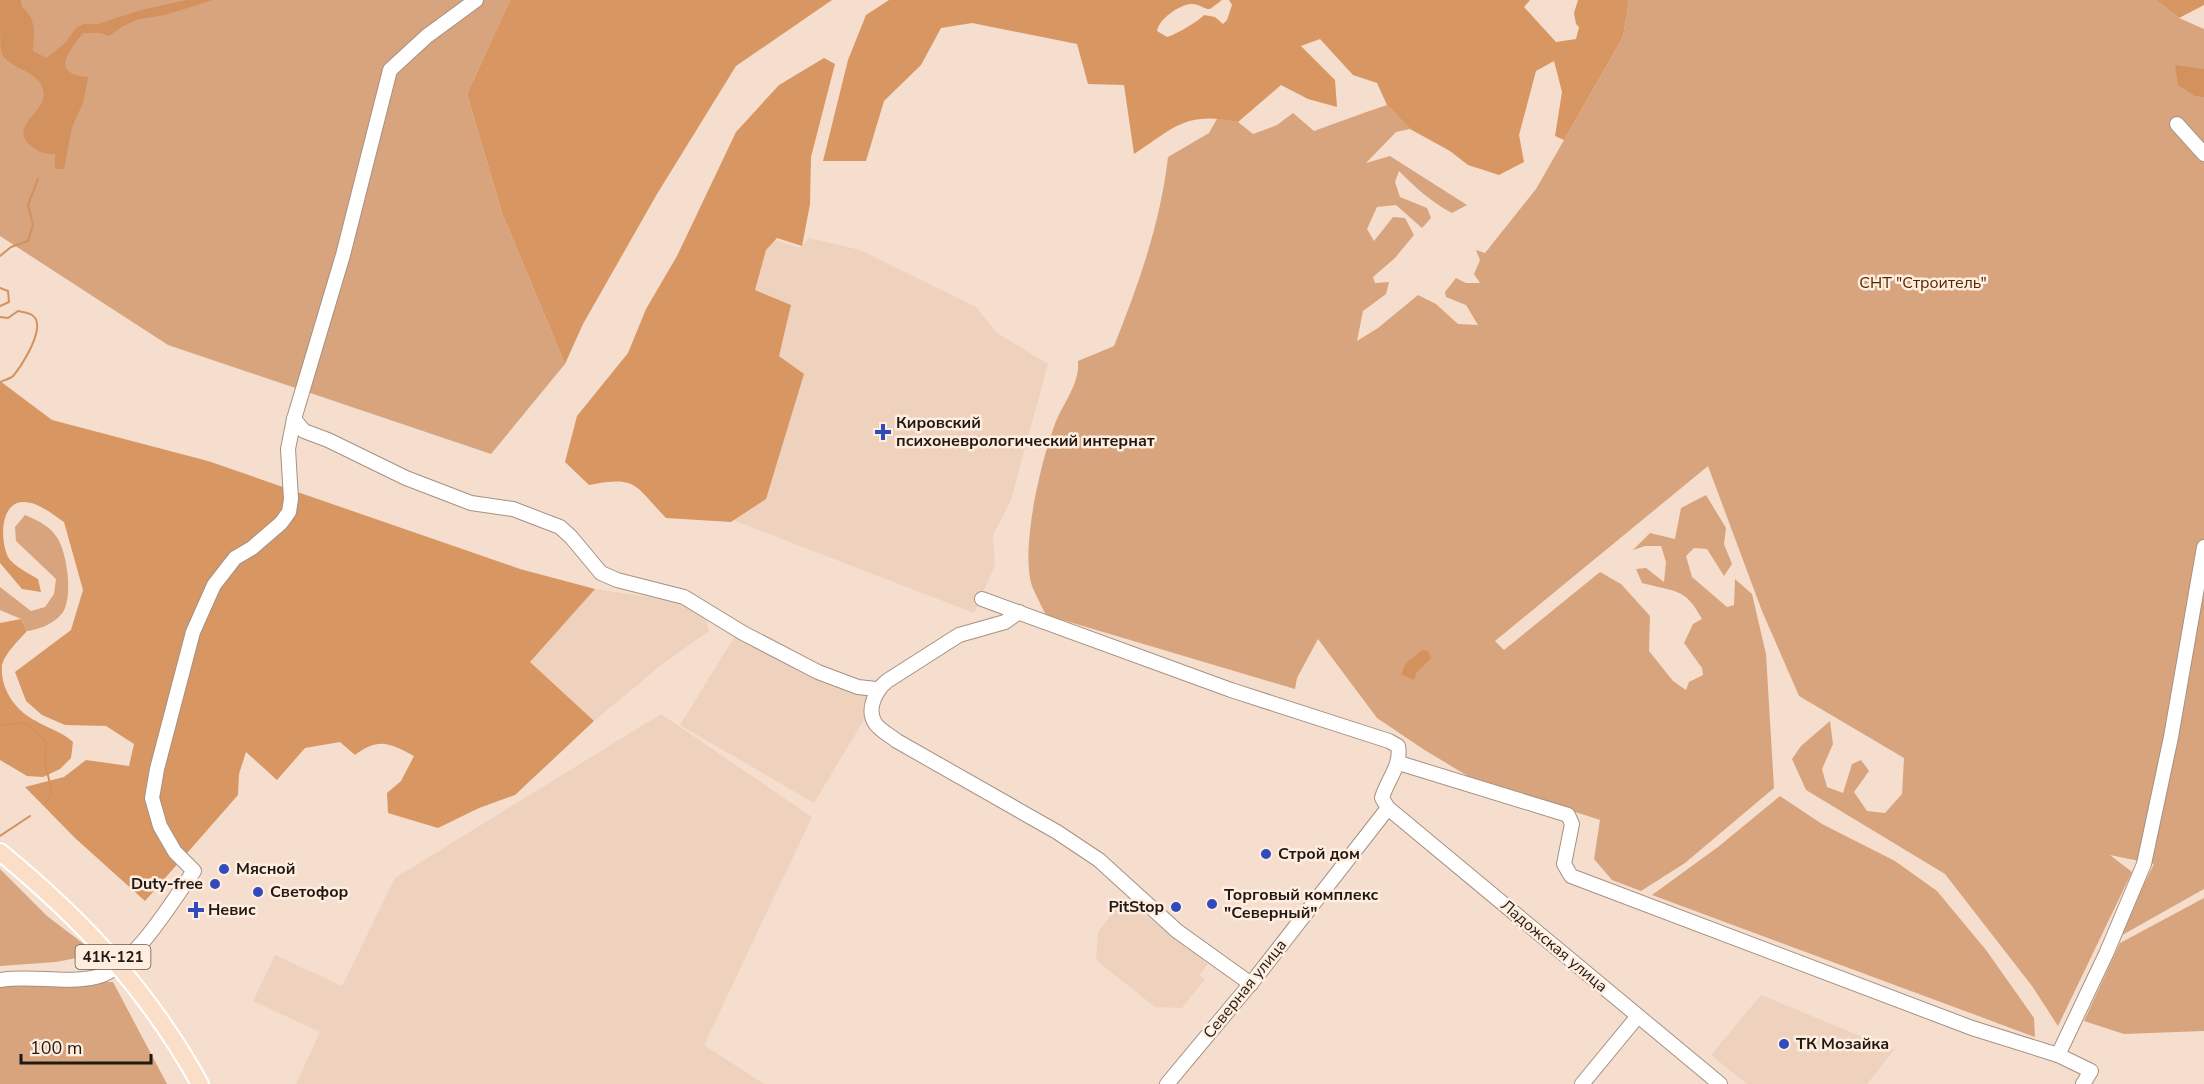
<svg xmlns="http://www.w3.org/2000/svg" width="2204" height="1084" font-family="'Nunito Sans',sans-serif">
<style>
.built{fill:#efd2bd}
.green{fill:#d8a47d}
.forest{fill:#d89662}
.water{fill:#d2915d}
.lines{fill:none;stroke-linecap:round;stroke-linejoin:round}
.stream{stroke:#d2915d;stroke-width:2}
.minor-casing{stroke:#a69182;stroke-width:16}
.major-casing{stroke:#fff;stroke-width:20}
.minor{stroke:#fff;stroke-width:14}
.major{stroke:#fbdec7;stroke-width:16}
.poi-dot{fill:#314bbc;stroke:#ffeddf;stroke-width:2}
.labels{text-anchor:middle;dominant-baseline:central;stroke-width:5;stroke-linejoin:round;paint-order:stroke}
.shield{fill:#ffeddf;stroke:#645950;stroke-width:1.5}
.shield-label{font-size:15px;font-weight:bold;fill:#211913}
.park-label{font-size:16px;fill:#522800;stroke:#ffeddf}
.poi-label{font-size:16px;font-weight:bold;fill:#211913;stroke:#ffeddf;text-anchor:start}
.street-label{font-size:16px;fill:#211913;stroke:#ffeddf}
</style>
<rect width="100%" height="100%" fill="#f5dece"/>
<g class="built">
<path d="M762,236L800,248L809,238L860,250L976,307L997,333L1048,364L1011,500L993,535L995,565L974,613L712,512L778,300L746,286Z"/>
<path d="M595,589L702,605L709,631L665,662L594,721L529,663Z"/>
<path d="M740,628L876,700L814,803L680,725Z"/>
<path d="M661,714L812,817L704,1045L764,1084H296L320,1032L253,1001L275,955L342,986L395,878Z"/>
<path d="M1124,899L1208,964L1199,975L1205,979L1182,1008L1155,1007L1096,960L1098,932Z"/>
<path d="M1761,995L1894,1050L1867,1084H1747L1711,1055Z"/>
</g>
<g class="green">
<path d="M0,0H510L467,94L502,213L565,364L491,454L168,345L0,236Z"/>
<path d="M1629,0H2156L2179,18L2204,29V889L2117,938L2154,864L2110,855L2132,872L2058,1026L2032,986L1945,874L1806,790L1792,759L1801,746L1830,721L1833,744L1822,769L1827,787L1843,793L1852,764L1861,760L1869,771L1854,792L1867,811L1885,813L1902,794L1904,758L1799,696L1762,611L1708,466L1495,641L1504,650L1600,572L1621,584L1650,616L1649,651L1673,681L1686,690L1689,682L1703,675L1702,668L1684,643L1693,624L1702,619C1685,587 1675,592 1642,583L1636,569L1646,568L1664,582L1666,562L1661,546H1645L1633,550L1650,533L1675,539L1681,508L1706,495L1726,528L1724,544L1732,564L1724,576L1707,549L1694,548L1686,556L1692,577L1727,607L1734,605L1735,579L1752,594L1766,654L1774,788L1685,863L1641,891L1612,880L1594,859L1600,820L1471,778L1423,749L1377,718L1318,639L1297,678L1295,689L1046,615C1041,605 1036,596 1032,586C1020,549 1041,461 1055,424C1063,403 1080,384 1078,361L1114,346C1139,283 1160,225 1168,157L1209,133L1218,117L1238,122L1253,134L1277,125L1293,113L1314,131C1339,122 1362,113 1387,105L1410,129L1396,132L1366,163L1390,156L1467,205L1452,213C1431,202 1415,187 1399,171L1395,182L1400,197L1427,208L1431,218L1422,228L1396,205L1377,207L1367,229L1374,241L1393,217L1405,218L1414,235L1395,258L1373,277L1375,283L1389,282L1386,294L1363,311L1357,341L1378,328L1418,295L1436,304L1458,324L1478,325L1466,305L1446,297L1445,292L1456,278L1466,283H1480L1474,274L1480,260L1476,250L1485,253L1536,189L1623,37Z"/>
<path d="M25,515C39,521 50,526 58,539C67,555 72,591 65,608C60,621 40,630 27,631L21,619L0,610V587L31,611L45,607L54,594L56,579L16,541L15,527Z"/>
<path d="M1780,796L1822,824L1895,861L1937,891L1986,950L2034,1018L2035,1037L1652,895L1718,847Z"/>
<path d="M0,869L47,916L97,954L56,962L0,966Z"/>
<path d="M2204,898V1031L2124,1034L2084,1021L2120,943Z"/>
<path d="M18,982H113L167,1084H0V985Z"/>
</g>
<g class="forest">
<path d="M510,0H832L736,66L657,194L583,324L565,364L502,213L467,94Z"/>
<path d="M889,0H1222L1210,9C1203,9 1198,3 1191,4C1179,5 1159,19 1157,31L1167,37C1175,35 1199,21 1204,15L1215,17L1223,24L1227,20L1232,5L1229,0H1530L1524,7L1556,42L1576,39L1579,27L1576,24L1574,13L1578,0H1629L1623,37L1564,140L1555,136L1562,92L1554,61L1536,71L1519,135L1524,162L1499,175L1468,165L1450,151L1410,129L1387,105L1377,83L1353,75L1320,39L1301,46L1335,80L1337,107L1308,99L1281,85L1238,122C1186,111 1175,127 1134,154L1124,85L1088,84L1077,44L972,23L941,28L921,65L884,101L866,161H823L848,60L866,15Z"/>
<path d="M2156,0H2204V5L2179,18Z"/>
<path d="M824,58L835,64L811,157L810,204L802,246L777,238L766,250L755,290L791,305L779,356L804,374L766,499L731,522L666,518C633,484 638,476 589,485L565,462L577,416L628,353L646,309L677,256L736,132L779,85Z"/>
<path d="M0,381L52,420L208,461L520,569L595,589L530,662L594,721L515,795L479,808L438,828L388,813L387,793L401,781L414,756C390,743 378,737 355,755L340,742L305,748L277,780L246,752L239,774L238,795L145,901L75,838L25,787L64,777L86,760L129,766L134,744L106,726L65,725L42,715L26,701L15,672L71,630L83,590L64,522C52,514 37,501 22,502C0,504 0,540 8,557C13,566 30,574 38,579L41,592L22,589L0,563Z"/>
<path d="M21,619L27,631C19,640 5,653 2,665C0,690 16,711 36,721C49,729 61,731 73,742L71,758L60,769L43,777L27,776L0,760V623Z"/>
</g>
<g class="water">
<path d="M0,0H21L22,7C37,19 34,34 33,51L46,58L64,44L77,27L84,24H98L141,10L187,0H213L165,15L139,19L123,26L109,36L101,33H83C77,42 53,66 73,74C77,76 83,76 88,77L83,103L72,127L64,169H55V154C45,154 38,152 30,145C8,125 49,112 43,90C38,68 8,71 1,51C0,38 0,14 0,0Z"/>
<path d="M2175,65L2204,69V97L2195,96L2178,85Z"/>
<path d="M1422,650L1428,651L1431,658L1416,673L1414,680L1401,674L1406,663Z"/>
</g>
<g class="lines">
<g class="stream">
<path d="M0,256L11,247L28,241L33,225L28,205L38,179"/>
<path d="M0,288L8,291L9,302L0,306"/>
<path d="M0,317L8,318L18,311C22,312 29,313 32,315C48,325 22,366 13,376C10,379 4,380 0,382"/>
<path d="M0,725L26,723L46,742L45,763L52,792L45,804"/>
<path d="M0,836L30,816"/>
</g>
<defs>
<g id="minor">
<path d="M2177,124L2204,154"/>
<path d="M294,419L304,431L328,440L406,478L471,503L513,509L560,527L571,537L601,573L617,580L684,597L743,633L818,672L858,687L876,689"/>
<path d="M982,599L1231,690L1389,741L1398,746C1402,765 1387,780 1382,798L1388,808L1720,1084"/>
<path d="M1019,612L1005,622L959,635L887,681C876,690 866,709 875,723C879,730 891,736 897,741L1057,832L1099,860L1177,931L1251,984"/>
<path d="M1399,763L1568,815L1572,824L1564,864L1571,876L1972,1028L2058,1055"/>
<path d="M0,980C32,975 65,984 96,977C133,969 172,901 194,871L175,852L160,826L152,798L157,769L193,632L214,585L235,558L252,548L281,523L289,512L291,499L288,449L294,419L343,255L390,70L427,36L476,0"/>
<path d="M1167,1084L1257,976L1388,808"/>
<path d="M1582,1084L1638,1016"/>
<path d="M2083,1084L2091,1071L2058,1055L2106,954L2144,864L2171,737L2204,547"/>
</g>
<path id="major" d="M0,852C83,920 148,990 200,1084"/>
</defs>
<use href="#minor" class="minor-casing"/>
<use href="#major" class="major-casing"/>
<use href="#minor" class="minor"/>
<use href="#major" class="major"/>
</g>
<g class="poi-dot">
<path d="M880 423h6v6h6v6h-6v6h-6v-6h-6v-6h6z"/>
<circle cx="1266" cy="854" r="6"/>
<circle cx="224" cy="869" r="6"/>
<circle cx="215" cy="884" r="6"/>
<circle cx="258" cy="892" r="6"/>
<circle cx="1212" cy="904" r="6"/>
<circle cx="1176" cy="907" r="6"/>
<path d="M193 901h6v6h6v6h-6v6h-6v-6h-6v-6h6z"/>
<circle cx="1784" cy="1044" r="6"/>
</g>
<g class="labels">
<rect class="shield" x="75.5" y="945" width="75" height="24" rx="4.5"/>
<g class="shield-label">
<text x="113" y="957">41К-121</text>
</g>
<g class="park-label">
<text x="1923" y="283">СНТ "Строитель"</text>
</g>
<g class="poi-label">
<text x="896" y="423">Кировский<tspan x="896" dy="18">психоневрологический интернат</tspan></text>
<text x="1278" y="854">Строй дом</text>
<text x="236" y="869">Мясной</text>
<text x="203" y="884" text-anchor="end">Duty-free</text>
<text x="270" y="892">Светофор</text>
<text x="1224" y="895">Торговый комплекс<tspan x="1224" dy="18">"Северный"</tspan></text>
<text x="1164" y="907" text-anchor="end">PitStop</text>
<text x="208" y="910">Невис</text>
<text x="1796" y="1044">ТК Мозайка</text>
</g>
<g class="street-label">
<text transform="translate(1554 946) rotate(40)">Ладожская улица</text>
<text transform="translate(1245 989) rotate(-51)">Северная улица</text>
</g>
</g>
<path d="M21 1054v9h130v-9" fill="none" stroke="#211913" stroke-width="3"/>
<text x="30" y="1054" font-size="18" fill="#211913" stroke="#ffeddf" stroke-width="4.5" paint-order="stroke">100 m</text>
</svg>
